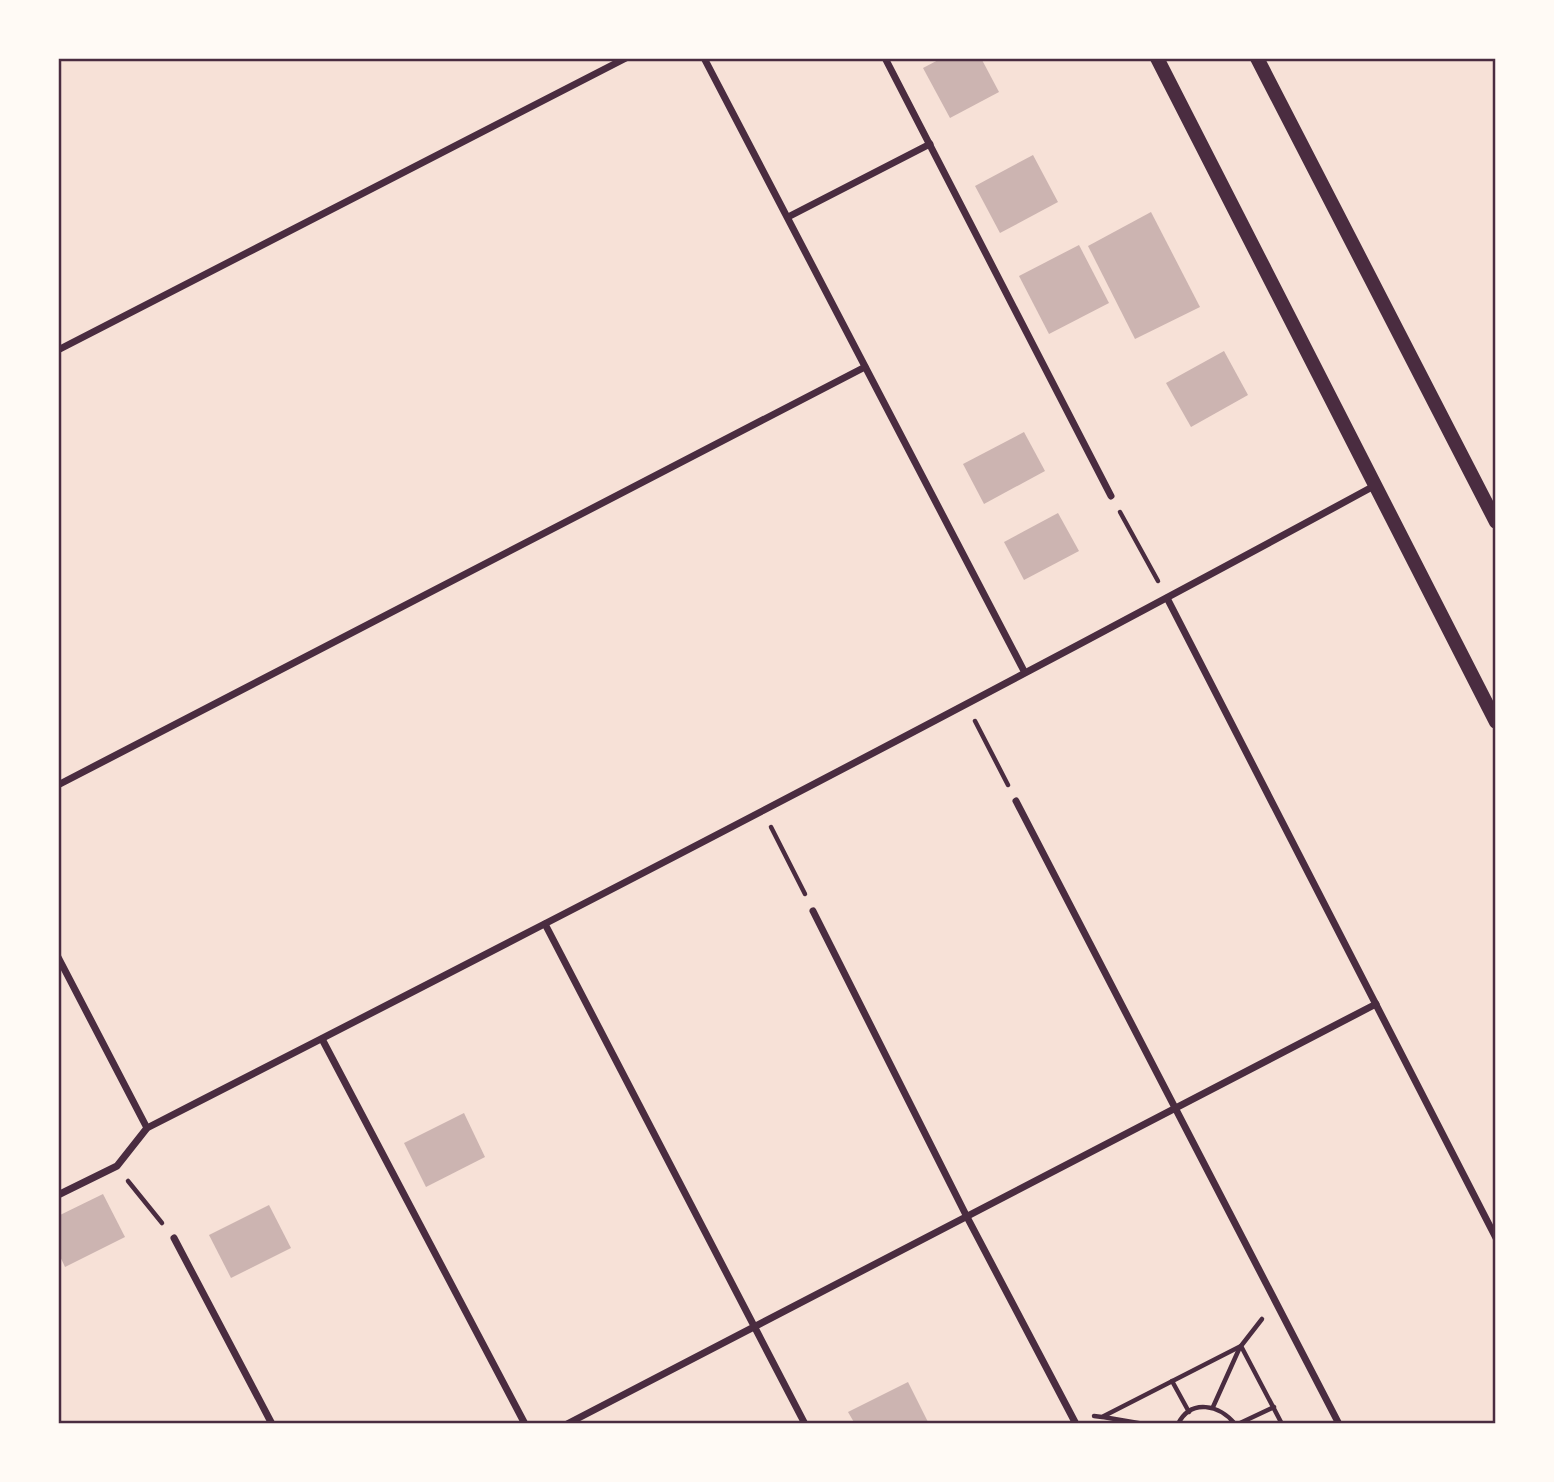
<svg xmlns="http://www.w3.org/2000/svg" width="1554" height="1482" font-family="'Exo 2',sans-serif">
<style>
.building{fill:#ccb4b1}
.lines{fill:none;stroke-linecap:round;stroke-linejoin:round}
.path{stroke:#4a2c40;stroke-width:4.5}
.minor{stroke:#4a2c40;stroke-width:7}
.secondary{stroke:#4a2c40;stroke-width:14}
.neatline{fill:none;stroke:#4a2c40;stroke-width:2.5}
</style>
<rect width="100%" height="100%" fill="#f7e1d7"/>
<g class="building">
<path d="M942,58H981L999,92L950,118L923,68Z"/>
<path d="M1033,155L1058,202L1000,233L975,186Z"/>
<path d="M1151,212L1200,307L1135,339L1088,246Z"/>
<path d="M1079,245L1109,303L1049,334L1019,276Z"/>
<path d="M1224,351L1248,395L1191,427L1166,383Z"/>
<path d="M1024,432L1045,471L984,504L963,464Z"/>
<path d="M1058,513L1079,551L1024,580L1004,542Z"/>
<path d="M464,1113L485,1157L426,1187L404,1143Z"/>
<path d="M103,1194L125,1237L65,1267L58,1252V1216Z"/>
<path d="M269,1205L291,1248L231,1278L209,1235Z"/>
<path d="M908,1382L929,1424H855L848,1412Z"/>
</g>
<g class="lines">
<g class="path">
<path d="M1120,512L1158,581"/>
<path d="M975,721L1008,785"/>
<path d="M771,827L805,894"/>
<path d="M128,1181L162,1223"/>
<path d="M1241,1346L1282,1424"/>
<path d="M1172,1381L1189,1412"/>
<path d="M1213,1407L1240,1347"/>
<path d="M1094,1416L1102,1417L1241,1346L1262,1319"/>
<path d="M1103,1417L1144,1424"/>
<path d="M1178,1424C1191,1398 1220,1405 1235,1424"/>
<path d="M1238,1424L1274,1407"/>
</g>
<g class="minor">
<path d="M704,58L1024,671"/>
<path d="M885,58L1111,496"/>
<path d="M788,217L930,144"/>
<path d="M58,350L626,58"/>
<path d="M1167,598L1496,1238"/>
<path d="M58,785L865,367"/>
<path d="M1016,801L1339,1424"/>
<path d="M813,911L967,1217L1076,1424"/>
<path d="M545,924L805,1424"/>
<path d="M58,957L147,1128"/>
<path d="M322,1039L525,1424"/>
<path d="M58,1195L117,1166L147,1128C558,918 969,706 1374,486"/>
<path d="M174,1238L272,1424"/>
<path d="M567,1424L1376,1004"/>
</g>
<g class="secondary">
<path d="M1157,58L1496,722"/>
<path d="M1257,58L1496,522"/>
</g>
</g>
<rect width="1554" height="1482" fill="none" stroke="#fffaf5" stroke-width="119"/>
<rect x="60" y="60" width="1434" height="1362" class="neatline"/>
</svg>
